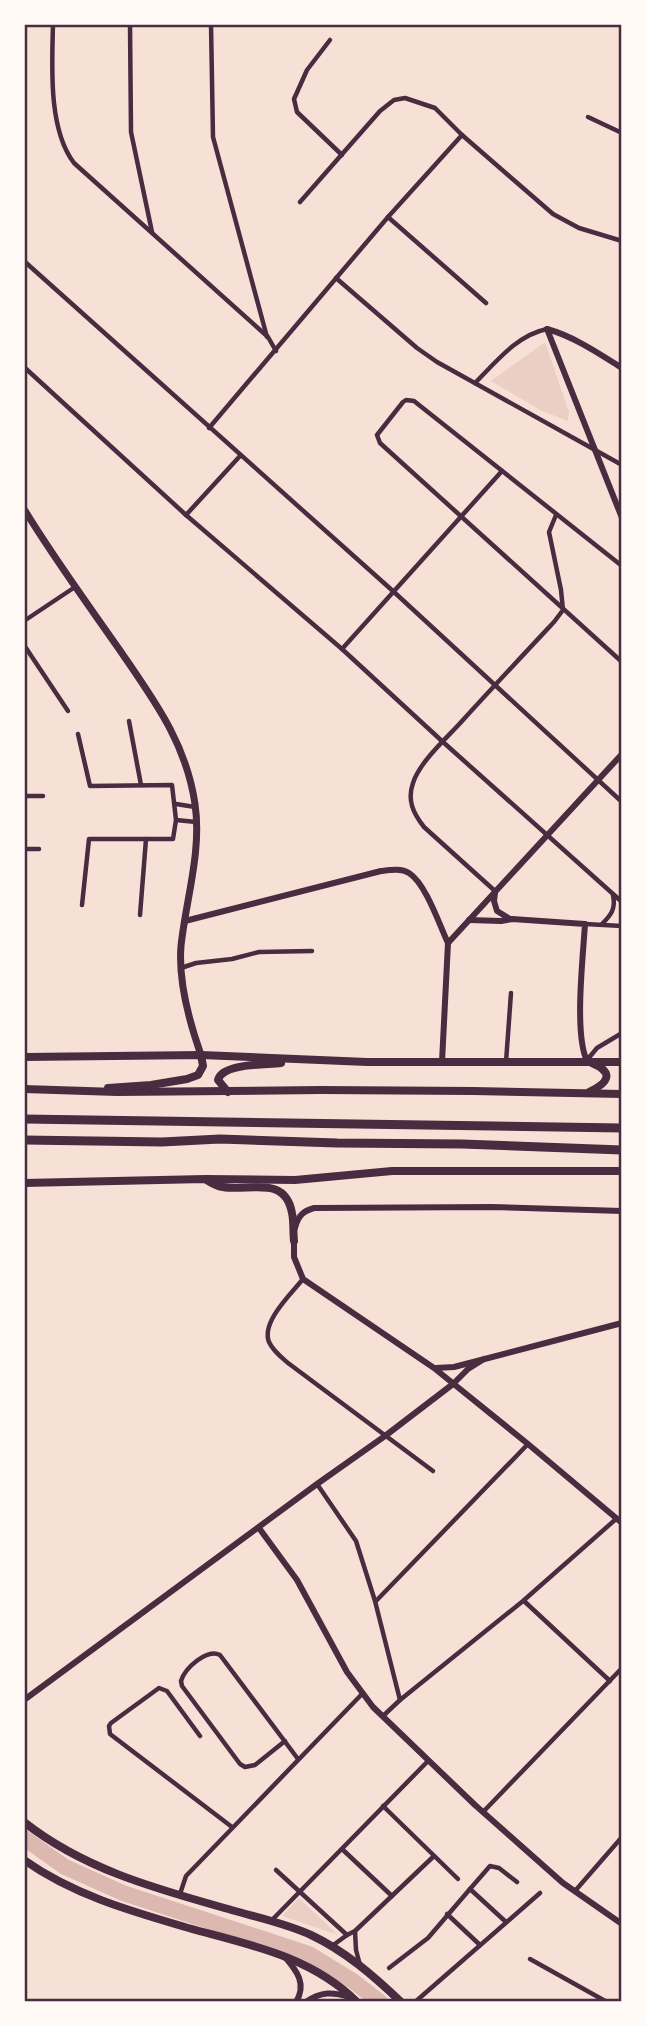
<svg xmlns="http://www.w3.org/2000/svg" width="646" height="2026" font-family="'Source Serif 4',serif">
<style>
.green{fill:#ebcfc5}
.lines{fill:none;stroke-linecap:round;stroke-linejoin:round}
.river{stroke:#dcb8b0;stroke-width:16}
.minor{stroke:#4a2c40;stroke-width:4.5}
.tertiary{stroke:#4a2c40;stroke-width:6}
.secondary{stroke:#4a2c40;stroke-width:7}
.primary{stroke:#4a2c40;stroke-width:8}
.trunk{stroke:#4a2c40;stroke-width:8}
.motorway{stroke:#4a2c40;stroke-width:9}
.neatline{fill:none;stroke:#4a2c40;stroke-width:2.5}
</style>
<rect width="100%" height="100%" fill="#f7e1d7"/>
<g class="green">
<path d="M545,342L569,412L568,421L542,411L491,381Z"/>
<path d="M299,1898L338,1935L282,1916Z"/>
</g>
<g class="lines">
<path class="river" d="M24,1838L65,1867L123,1893L309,1954L353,1981L380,2002"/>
<g class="minor">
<path d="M53,24C52,66 48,129 74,163L268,337L276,351"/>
<path d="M130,24L131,132L152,232"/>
<path d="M211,24L213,137L267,337"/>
<path d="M330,40L307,70L294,99L297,112L342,155"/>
<path d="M588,117L622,133"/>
<path d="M300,202L380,111L394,100L405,98L435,108L462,135L553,214L579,228L622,241"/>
<path d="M388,217L486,303"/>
<path d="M24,261L394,592L622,802"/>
<path d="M336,278L417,348L437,362L622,465"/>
<path d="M24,367L186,515L342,649L443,742L622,902"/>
<path d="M475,383C496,362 517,335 547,329"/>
<path d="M209,428L388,217L462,135"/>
<path d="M186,515L240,456"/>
<path d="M622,566L414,401L406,400L403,402L377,435L380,443L622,662"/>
<path d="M24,621L75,587"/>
<path d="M24,645L68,711"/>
<path d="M342,649L502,471"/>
<path d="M129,721L141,785"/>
<path d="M78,734L90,786L172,785L176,820L173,839H89L82,905"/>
<path d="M24,796H43"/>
<path d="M176,804L195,807"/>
<path d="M176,820L196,822"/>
<path d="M24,849H39"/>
<path d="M495,891L424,827C413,813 407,800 413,783C420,761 448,737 463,720C493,687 524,654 554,622L563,610L561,590L549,532L556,515"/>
<path d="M140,915L146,839"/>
<path d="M585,924L622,926"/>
<path d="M602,924C611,915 616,909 613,895"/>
<path d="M181,968L196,963L232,959L259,952L312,951"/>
<path d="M587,1060L597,1048L622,1033"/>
<path d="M506,1062L511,993"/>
<path d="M303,1279C291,1294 261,1322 269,1342C273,1351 281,1357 288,1363L433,1471"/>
<path d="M317,1484L356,1541L375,1601L400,1700"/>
<path d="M376,1601L528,1444"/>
<path d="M524,1601L610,1681"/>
<path d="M383,1716L400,1700L523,1601L616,1519"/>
<path d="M200,1736L167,1691L159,1688L111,1723L109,1726L110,1734L232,1827"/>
<path d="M285,1741L255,1765L245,1767L240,1764L182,1686L181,1681C185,1668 207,1648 220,1655L298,1759"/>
<path d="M383,1806L458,1879"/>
<path d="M483,1812L622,1668"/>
<path d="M342,1849L392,1896"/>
<path d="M276,1870L347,1935"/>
<path d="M470,1889L490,1866L499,1868L517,1882"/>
<path d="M575,1891L622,1837"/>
<path d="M180,1894L186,1876L362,1694"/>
<path d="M447,1914L480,1945"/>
<path d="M271,1921L428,1761"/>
<path d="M355,1931L356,1950L360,1965"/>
<path d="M332,1946L347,1935L355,1931L434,1856"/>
<path d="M530,1959L607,2002"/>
<path d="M389,1968L428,1938L470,1889L506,1922"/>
<path d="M415,2002L540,1893"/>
</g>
<g class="tertiary">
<path d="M547,329L622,518"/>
<path d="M547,329C575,337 598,353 622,368"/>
<path d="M495,893L494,901L497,911L510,919"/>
<path d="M469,920L501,921L512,919L585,924C583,957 574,1034 587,1061"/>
<path d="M185,921L381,871C390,870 401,868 409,873C426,884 439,924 448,943"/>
<path d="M442,1062L448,943L622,754"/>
<path d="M295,1228C298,1216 303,1211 314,1208L492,1207L622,1211"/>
<path d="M294,1238V1257L303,1279L434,1368L528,1444L622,1523"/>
<path d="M436,1368L454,1367L622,1323"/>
<path d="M259,1528L297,1580L347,1672L373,1707L475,1805L563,1883L622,1924"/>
<path d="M24,1700L317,1484L385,1436L453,1384L468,1369L484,1359"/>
<path d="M285,1957C297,1971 307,1984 296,2002"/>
<path d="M306,2002C321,1991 333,1992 350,1997"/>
</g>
<path class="secondary" d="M24,509C53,557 87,603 119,649C153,699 186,742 195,804C202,851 186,899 181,946C178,982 189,1021 201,1055"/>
<g class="primary">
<path d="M24,1822C86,1871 161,1890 235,1911C260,1918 287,1924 311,1935C345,1951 374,1976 401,2002"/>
<path d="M24,1860C75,1896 134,1912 192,1929C251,1945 312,1957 357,2002"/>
</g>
<g class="trunk">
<path d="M24,1057L201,1055L367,1062H622"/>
<path d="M108,1088L151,1085L187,1079L198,1075L203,1066L201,1055"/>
<path d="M24,1089L117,1092L321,1090L473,1091L622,1094"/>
<path d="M228,1092L218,1080C222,1063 266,1065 281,1063"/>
<path d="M589,1092C608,1083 615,1073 592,1063"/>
<path d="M208,1181C212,1183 218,1187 223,1187C249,1192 285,1174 292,1213C294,1222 293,1232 294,1241"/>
<path d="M24,1183L205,1179L295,1180L392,1171H622"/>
</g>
<g class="motorway">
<path d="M24,1119L622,1128"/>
<path d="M24,1140L162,1142L220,1139L337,1143L462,1144L622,1150"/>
</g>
</g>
<rect width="646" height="2026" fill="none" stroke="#fffaf5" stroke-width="52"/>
<rect x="26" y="26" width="594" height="1974" class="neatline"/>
</svg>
